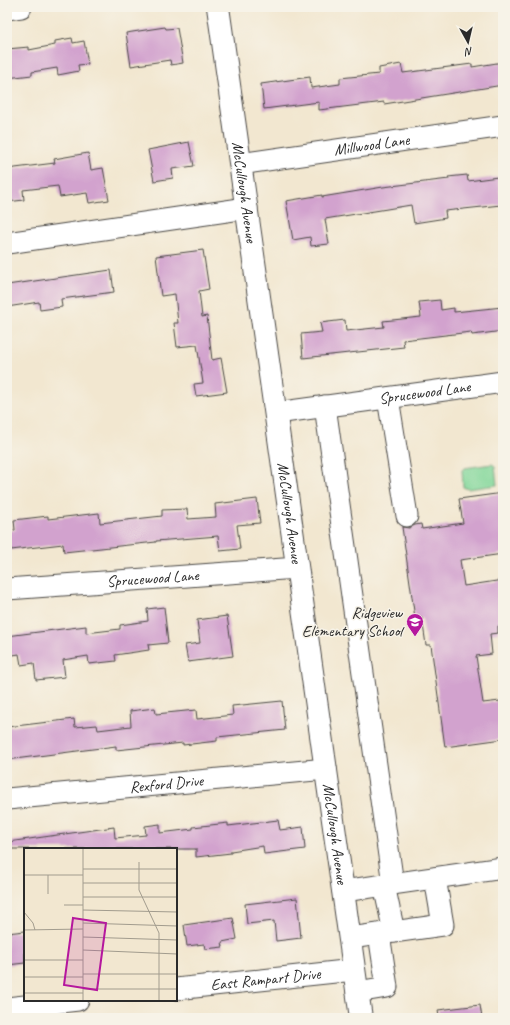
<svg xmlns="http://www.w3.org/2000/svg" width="510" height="1025" font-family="Caveat,sans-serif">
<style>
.green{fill:#82d79a;stroke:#568162}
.building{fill:#d2a2ce}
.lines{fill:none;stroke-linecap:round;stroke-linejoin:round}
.minor-casing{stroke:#494744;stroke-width:23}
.major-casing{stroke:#494744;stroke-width:24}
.minor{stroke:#fff;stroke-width:21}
.major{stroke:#fff;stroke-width:22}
.labels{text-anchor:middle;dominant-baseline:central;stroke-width:3;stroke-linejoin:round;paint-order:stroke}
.street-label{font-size:16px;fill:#2b2b2b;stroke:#f7f3e8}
.poi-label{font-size:16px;fill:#2b2b2b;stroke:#f7f3e8;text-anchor:end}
.inset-road{fill:none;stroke:#a29c8e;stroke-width:1}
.view{fill:#b5179e;fill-opacity:0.15;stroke:#b5179e;stroke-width:2}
.inset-edge{fill:none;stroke:#2b2b2b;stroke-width:2}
</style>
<rect width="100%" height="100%" fill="#f7f3e8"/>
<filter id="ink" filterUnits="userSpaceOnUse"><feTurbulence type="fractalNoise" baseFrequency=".025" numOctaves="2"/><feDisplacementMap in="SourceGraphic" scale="8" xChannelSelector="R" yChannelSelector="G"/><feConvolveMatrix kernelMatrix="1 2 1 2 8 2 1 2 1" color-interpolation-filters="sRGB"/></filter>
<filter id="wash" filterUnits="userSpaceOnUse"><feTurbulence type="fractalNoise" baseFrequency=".012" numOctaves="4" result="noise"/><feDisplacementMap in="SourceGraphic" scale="16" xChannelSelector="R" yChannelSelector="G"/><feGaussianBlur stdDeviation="0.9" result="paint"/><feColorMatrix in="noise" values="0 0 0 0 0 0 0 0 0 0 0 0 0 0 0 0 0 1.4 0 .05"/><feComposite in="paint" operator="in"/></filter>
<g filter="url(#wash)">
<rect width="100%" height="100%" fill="#f2e7d0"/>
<path class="green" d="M492,464L495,466L497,485L468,489L463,487L462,470L464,468Z"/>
<g id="blocks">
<g class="building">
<path d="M165,27L166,29L177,28L183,63L171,65L170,60L131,66L126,33Z"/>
<path d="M72,38L73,43L84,41L88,64L78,65L79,71L58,75L57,68L32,72V75L7,78V49L29,47V50L55,45V41Z"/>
<path d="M503,62V85L384,104V102L319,110V102L264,109L261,84L310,77L311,88L340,84V78L379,74V68L401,64L403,73L472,64V67Z"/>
<path d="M189,142L194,166L172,169L173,178L154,181L148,150Z"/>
<path d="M88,153L91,170L103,168L109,200L89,203L87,193L60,197L58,186L23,190L24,200L7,202V169L55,163L54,159Z"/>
<path d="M467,175L468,181L498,177L501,205L445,211L446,218L414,223L411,205L387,209L325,219L329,244L311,246L310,237L293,240L286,201L322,195V197L383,187L449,179L448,177Z"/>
<path d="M203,250L209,289L199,291L202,317L207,316L212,360L221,358L227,392L196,396L194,384L203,383L197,345L177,347L174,323H178L175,294L161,296L156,256Z"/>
<path d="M111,270L114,292L61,299L62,307L40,310L39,302L7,307V285Z"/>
<path d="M440,300L441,310L454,308V312L503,307V331L472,335L471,332L403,340L404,347L303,358L301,334L322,332L320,323L345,320L346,331L384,327L383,321L421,317L419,302Z"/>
<path d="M503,493V554L460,560L464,586L503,580V625L498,626V633L490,634L492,654L476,656L483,703L500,701L503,720V739L445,747L431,645H426L422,618H415L402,527L409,528L415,525L421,524L422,529L463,523L459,499Z"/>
<path d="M257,499L260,523L237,525L240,549L220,551L218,536L156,541V542L64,552L63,544L11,550L8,531L15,530L14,520L48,516V519L99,513L100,523L162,516V510L187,509L188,519L216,517L215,504Z"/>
<path d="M164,607L168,643L148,645L149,650L115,655L116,661L89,664L88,656L63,660L65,677L36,680L34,663L21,665L19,654L7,656V636L86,626V633L120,629V625L148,621L147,609Z"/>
<path d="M227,616L233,656L188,662L185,645L200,643L197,620Z"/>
<path d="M282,701L285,730L217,737V741L183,745V743L116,750V746L7,760V727L74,719L75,727L97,725L98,730L131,726L130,711L155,708L156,714L196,710L197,719L233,715L232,706Z"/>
<path d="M278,820L280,830L303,827L305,849L264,854L263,846L231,851V853L196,857V849H9L8,842L114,827L115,838L146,835L145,826L160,824V833L193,829V827L228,823V826Z"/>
<path d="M297,898L301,938L276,941L274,921L247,924L245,904Z"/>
<path d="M233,918L237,939L222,942L223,947L205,949L204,944L187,946L184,925Z"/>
<path d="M25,931V963L7,965V933Z"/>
<path d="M480,1005L482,1018H439L438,1010Z"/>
</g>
</g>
</g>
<g filter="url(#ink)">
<use href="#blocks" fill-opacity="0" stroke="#494744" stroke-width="1"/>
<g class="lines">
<defs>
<g id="minor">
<path d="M7,9L21,7"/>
<path id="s1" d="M240,164L503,126"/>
<path d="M7,243L247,208"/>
<path d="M388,398L407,516"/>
<path d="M325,406L393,884"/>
<path id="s2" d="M276,413L503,382"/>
<path id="s3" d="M7,589L297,568"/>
<path id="s4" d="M7,799L326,769"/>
<path d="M384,885L394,932"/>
<path d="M343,891L503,868"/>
<path d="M350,938L443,925L435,878"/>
<path id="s5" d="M176,989L354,970"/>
<path d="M357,992L387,987L379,934"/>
<path d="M7,1008L78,1000"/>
</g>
<g id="major">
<path id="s6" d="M218,7L361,1018"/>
</g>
</defs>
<use href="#minor" class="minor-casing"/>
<use href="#major" class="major-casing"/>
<use href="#minor" class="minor"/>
<use href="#major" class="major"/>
</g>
</g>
<defs>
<symbol id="school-pin" viewBox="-11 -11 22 30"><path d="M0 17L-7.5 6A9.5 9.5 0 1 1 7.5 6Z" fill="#b5179e" stroke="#f7f3e8"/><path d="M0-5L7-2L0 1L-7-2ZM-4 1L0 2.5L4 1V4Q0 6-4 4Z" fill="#fff"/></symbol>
</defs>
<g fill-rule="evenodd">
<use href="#school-pin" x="405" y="612" width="20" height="27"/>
</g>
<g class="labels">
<g class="street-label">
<text stroke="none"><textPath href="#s1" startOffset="133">Millwood Lane</textPath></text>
<text stroke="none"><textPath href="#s6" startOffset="187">McCullough Avenue</textPath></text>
<text stroke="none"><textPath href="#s2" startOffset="150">Sprucewood Lane</textPath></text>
<text stroke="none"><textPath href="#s6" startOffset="511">McCullough Avenue</textPath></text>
<text stroke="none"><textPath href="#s3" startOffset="146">Sprucewood Lane</textPath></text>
<text stroke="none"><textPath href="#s4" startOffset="160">Rexford Drive</textPath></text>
<text stroke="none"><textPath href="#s6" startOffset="835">McCullough Avenue</textPath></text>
<text stroke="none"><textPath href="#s5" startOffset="90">East Rampart Drive</textPath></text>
</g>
<g class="poi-label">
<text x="402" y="613">Ridgeview<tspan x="402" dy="18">Elementary School</tspan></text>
</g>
</g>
<g transform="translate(24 848)">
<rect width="153" height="153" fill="#f2e7d0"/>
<path class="inset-road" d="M59,0V153M115,14V42L135,85V153M59,21H153M0,27H59M59,35H153M24,46V27M59,49H153M40,57H59M59,62L153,64M0,64L9,75L11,82M59,75L153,78M0,82L59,81M59,89L153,92M59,102L153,106M0,112H59M59,126H153M0,129H59M59,141H153M0,145H59"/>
<path class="view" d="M49,70L82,75L73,142L40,137Z"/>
<rect width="153" height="153" class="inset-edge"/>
</g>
<rect width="510" height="1025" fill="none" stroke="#f7f3e8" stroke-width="24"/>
<g transform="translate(468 42) rotate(172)" stroke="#f7f3e8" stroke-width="3" paint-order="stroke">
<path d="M0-3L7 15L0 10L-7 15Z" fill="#2b2b2b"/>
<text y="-6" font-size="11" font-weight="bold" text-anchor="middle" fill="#2b2b2b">N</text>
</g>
</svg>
